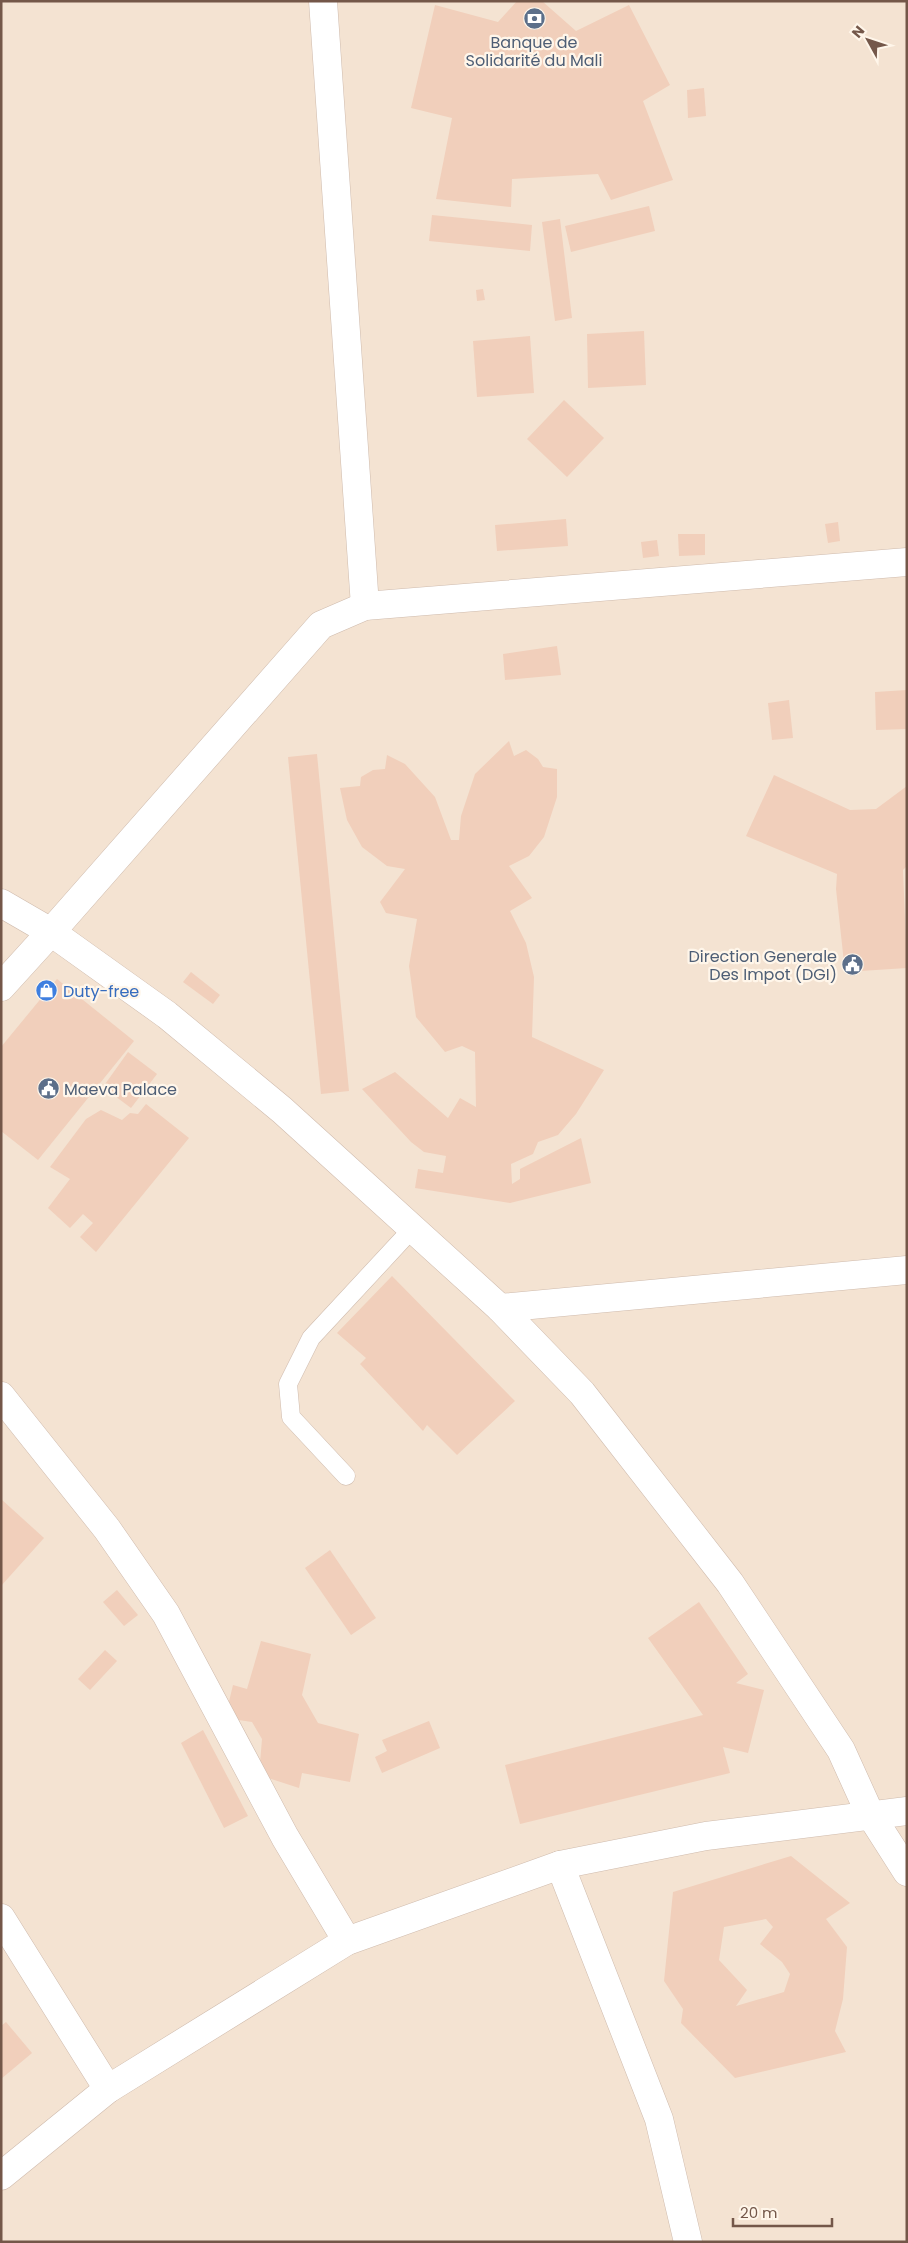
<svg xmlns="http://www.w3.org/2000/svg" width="908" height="2243" font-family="Poppins,sans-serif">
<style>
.residential{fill:#f4e3d2}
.building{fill:#f1cfbb;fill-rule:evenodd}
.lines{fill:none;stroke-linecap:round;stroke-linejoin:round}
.service-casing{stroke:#cfbbad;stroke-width:19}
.minor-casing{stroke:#cfbbad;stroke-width:29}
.tertiary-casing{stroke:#cfbbad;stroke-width:29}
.service{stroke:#fff;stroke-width:18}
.minor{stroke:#fff;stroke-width:28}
.tertiary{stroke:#fff;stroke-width:28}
.labels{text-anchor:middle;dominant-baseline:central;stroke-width:4.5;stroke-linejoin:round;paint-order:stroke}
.service-label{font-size:16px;fill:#4e5e75;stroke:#fff6ea}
.shop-label{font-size:16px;fill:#366cbe;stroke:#fff6ea;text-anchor:start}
</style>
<rect width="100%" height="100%" fill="#fcf2e4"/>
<rect class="residential" x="1" y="1" width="906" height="2241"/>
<g class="building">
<path d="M517,1H542L576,31L629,5L670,85L643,101L673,180L611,200L598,174L512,179L511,207L436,199L452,118L411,108L435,5L498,22Z"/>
<path d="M704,88L706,116L688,118L687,90Z"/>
<path d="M649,206L655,231L571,252L565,226Z"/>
<path d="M432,215L532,225L530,251L429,241Z"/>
<path d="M560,219L572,318L555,321L542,222Z"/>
<path d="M483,289L485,300L477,301L476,290Z"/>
<path d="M644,331L646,385L588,388L587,334Z"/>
<path d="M530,336L534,393L477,397L473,341Z"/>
<path d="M564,400L604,438L567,477L527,439Z"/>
<path d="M566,519L568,546L497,551L495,525Z"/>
<path d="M838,522L840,541L828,543L825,524Z"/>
<path d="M678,534H705V555L679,556Z"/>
<path d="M657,540L659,556L643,558L641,542Z"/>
<path d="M557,646L561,675L505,680L503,654Z"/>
<path d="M907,690V729L876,730L875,692Z"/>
<path d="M789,700L793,738L772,740L768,703Z"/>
<path d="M509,741L514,756L526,750L538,759L543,767L557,769V797L544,837L529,856L509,866L532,898L510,911L526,943L534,977L532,1037L604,1070L576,1114L558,1135L538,1142L533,1154L511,1164L512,1184L520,1179V1169L581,1138L591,1183L510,1203L415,1188L418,1169L443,1173L446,1156L424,1152L411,1142L362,1089L395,1072L448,1118L460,1098L476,1107L475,1052L462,1046L445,1052L416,1017L409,966L417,919L386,913L380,902L405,869L387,866L362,847L347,820L340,788L360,786L361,777L373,770L385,769L387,755L405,764L435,797L451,840H459L461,816L475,774Z"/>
<path d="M317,754L349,1091L321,1094L288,757Z"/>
<path d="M774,775L850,810L876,809L907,786V866L903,870L907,968L845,972L836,889L837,874L746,836Z"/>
<path d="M191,972L220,995L213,1004L183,982Z"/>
<path d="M57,979L134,1041L38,1160L1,1131V1047Z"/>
<path d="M128,1052L157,1074L131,1108L103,1087Z"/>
<path d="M146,1104L189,1138L96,1252L80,1237L93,1223L83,1214L70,1228L48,1208L70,1179L50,1167L86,1119L101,1110L122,1120L130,1113L138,1114Z"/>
<path d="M392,1276L515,1401L457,1455L427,1425L423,1431L360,1364L366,1358L337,1333Z"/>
<path d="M1,1499L44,1538L1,1586Z"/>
<path d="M330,1550L376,1618L351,1635L305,1568Z"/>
<path d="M117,1590L138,1615L124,1626L103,1602Z"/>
<path d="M699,1602L748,1674L736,1683L764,1690L748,1753L723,1747L730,1773L520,1824L505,1765L703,1715L648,1638Z"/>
<path d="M261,1641L311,1654L302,1695L318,1723L359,1734L350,1782L302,1773L299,1788L259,1775L262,1739L252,1722L225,1718L233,1685L247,1689Z"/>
<path d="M105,1650L117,1661L90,1690L78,1679Z"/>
<path d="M429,1721L440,1748L382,1773L375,1757L387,1751L382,1740Z"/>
<path d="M203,1730L248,1816L224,1828L181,1743Z"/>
<path d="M791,1856L850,1903L826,1919L847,1947L843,1999L835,2031L846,2052L735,2078L681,2023L683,2009L664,1981L673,1892ZM766,1919L773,1927L760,1944L782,1962L790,1974L784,1992L736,2006L747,1990L719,1960L724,1927Z"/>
<path d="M6,2022L32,2053L1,2079V2026Z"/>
</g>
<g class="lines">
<defs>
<path id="service" d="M346,1476L291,1417L288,1384L311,1338L413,1228"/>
<g id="minor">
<path d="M323,1L365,606"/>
<path d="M1,903L51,932L167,1015L282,1110L500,1308L582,1393L730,1583L841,1750L870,1814L907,1872"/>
<path d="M500,1308L907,1270"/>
<path d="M1,1396L107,1529L166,1614L285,1837L347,1941"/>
<path d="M560,1865L659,2119L688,2242"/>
<path d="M1,1918L108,2089"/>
<path d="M1,2176L108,2089L347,1941L560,1865L706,1836L907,1811"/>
</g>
<path id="tertiary" d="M1,987L51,932L321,625L365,606L907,562"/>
</defs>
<use href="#service" class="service-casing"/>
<use href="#minor" class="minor-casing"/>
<use href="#tertiary" class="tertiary-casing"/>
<use href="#service" class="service"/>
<use href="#minor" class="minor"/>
<use href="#tertiary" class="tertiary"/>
</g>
<defs>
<symbol id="bank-disc" viewBox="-11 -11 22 22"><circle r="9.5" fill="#5c6f8a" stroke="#fff6ea"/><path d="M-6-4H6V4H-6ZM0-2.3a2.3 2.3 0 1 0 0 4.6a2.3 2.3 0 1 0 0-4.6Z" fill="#fff"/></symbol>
<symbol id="civic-disc" viewBox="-11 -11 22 22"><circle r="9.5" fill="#5c6f8a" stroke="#fff6ea"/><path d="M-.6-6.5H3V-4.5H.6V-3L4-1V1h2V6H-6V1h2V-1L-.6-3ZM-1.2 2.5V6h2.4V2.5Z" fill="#fff"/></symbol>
<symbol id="shop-disc" viewBox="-11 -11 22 22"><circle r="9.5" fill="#3f7fe0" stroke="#fff6ea"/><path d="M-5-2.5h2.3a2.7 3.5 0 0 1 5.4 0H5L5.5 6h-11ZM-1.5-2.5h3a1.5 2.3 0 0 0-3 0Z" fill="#fff"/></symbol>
</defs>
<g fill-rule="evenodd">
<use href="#bank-disc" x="522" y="6" width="25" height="25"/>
<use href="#civic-disc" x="840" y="952" width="25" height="25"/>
<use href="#shop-disc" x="34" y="978" width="25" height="25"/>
<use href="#civic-disc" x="36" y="1076" width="25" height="25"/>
</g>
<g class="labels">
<g class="service-label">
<text x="534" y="42">Banque de<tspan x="534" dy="18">Solidarité du Mali</tspan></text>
<text x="837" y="956" text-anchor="end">Direction Generale<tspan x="837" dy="18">Des Impot (DGI)</tspan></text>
<text x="64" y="1089" text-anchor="start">Maeva Palace</text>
</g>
<g class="shop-label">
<text x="63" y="991">Duty-free</text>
</g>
</g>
<rect width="908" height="2243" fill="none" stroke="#745749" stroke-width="5"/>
<g transform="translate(868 40) rotate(310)" stroke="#fff6ea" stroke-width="4" paint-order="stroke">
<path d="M0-4L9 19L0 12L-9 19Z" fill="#745749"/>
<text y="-8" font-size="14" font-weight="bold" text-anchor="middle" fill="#745749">N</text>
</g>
<path d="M733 2218v8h99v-8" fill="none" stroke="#745749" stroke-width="2.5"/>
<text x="740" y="2218" font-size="15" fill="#745749" stroke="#fff6ea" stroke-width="4" paint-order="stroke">20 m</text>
</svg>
